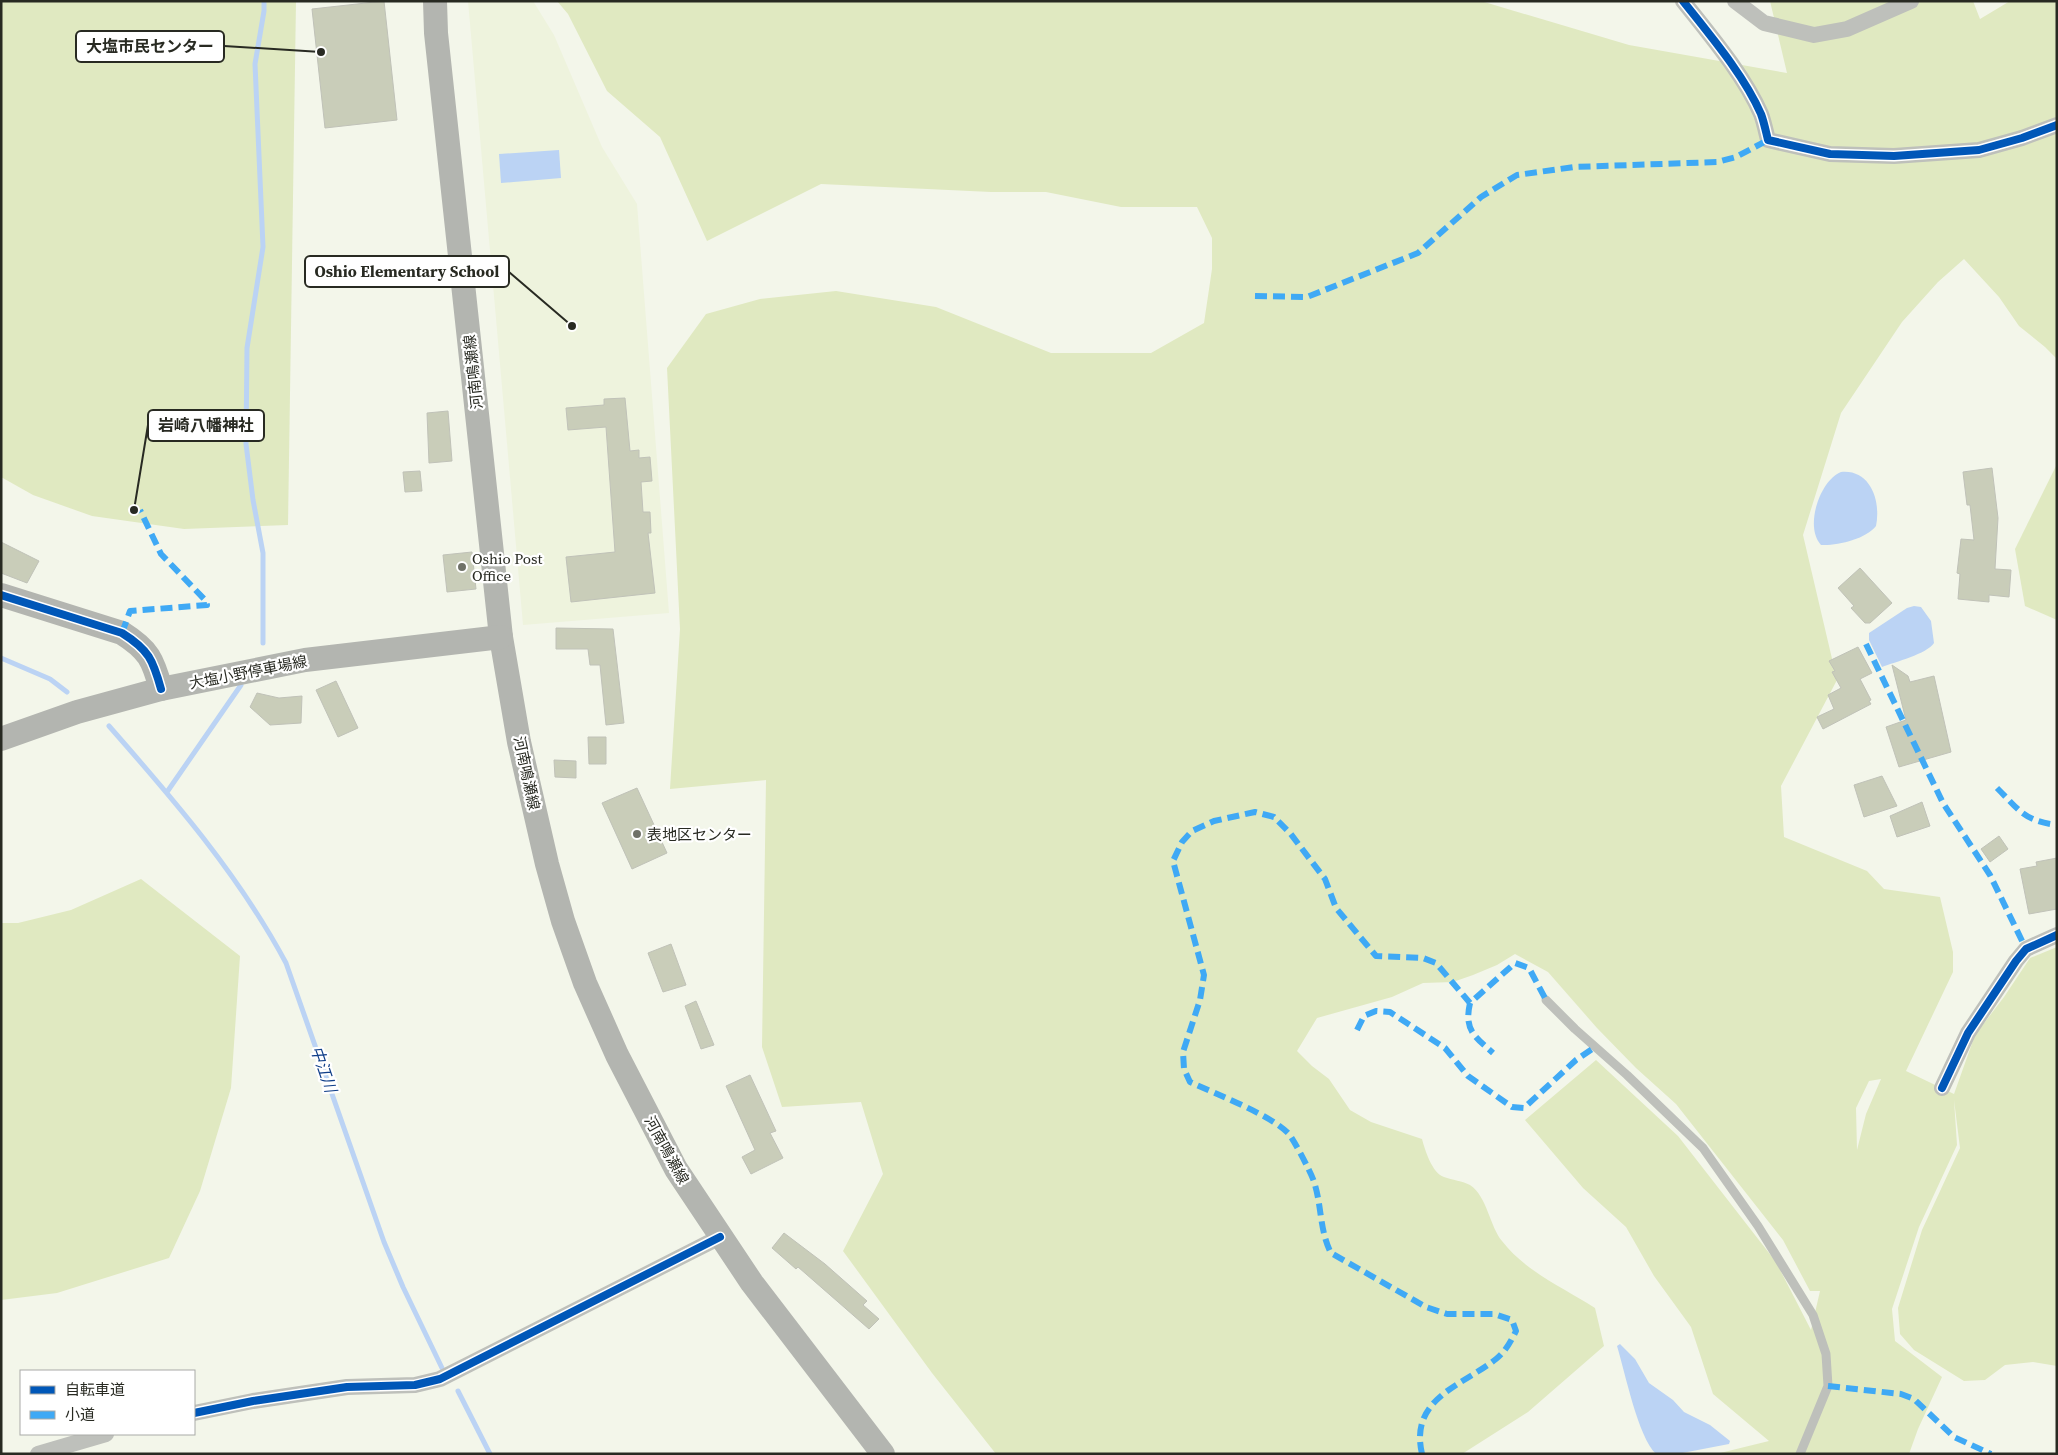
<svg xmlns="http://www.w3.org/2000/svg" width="2058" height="1455" font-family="'Source Serif 4','Noto Sans JP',serif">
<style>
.built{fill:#eef3dd}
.green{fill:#e0e9c1;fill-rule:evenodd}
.water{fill:#bbd3f4}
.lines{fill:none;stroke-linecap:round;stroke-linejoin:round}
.stream{stroke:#bbd3f4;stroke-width:5}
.building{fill:#c9cdb9;stroke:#c0c2b8}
.lane{stroke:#bec0bb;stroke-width:9}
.street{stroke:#bec0bb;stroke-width:16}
.secondary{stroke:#b3b5b0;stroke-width:24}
.quiet{stroke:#3fa9f5;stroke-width:6;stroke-dasharray:12 6;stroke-linecap:butt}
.cycleway-casing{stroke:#fff;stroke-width:11}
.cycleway{stroke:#0057b8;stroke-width:8}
.poi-dot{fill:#6f7168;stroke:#fff;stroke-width:2}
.labels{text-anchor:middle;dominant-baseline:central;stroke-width:4.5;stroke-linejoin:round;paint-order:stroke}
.street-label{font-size:15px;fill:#282a22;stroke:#fff}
.poi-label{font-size:15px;fill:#282a22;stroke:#fff;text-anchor:start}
.water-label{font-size:16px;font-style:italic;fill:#103f89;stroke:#fff}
.leader{fill:none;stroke:#282a22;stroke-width:2}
.callout-dot{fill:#282a22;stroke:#fff;stroke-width:2}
.callout{fill:#fff;stroke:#282a22;stroke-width:2}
.callout-label{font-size:16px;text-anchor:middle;font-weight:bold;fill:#282a22}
</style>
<rect width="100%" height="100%" fill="#f3f6ea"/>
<path class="built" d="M468,1H533L554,35L602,147L637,204L669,613L523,625Z"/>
<g class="green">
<path d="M1,1H296L288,525L184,529L92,516L33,495L1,477Z"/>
<path d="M557,1H1481L1629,45L1787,73L1770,1H1973L1980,19L2010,1H2057V359L2045,347L2019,326L1999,297L1964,259L1938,282L1902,322L1841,413L1803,535L1837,680L1781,786L1784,837L1867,871L1884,889L1940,897L1953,952V972L1906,1071L1954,1094L1975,1035L2004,997L2030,958L2057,947V1366L2033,1362L2005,1365L1985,1380L1964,1381L1914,1350L1900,1334L1898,1308L1922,1230L1960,1148L1954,1100L1957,1145L1919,1227L1892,1309L1895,1341L1942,1377L1918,1429L1909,1454H1716L1769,1441L1713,1394L1691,1327L1654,1276L1626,1227L1583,1188L1525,1120L1596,1060L1678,1136L1776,1262L1811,1330L1820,1291H1810L1783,1240L1676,1104L1636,1068L1597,1028L1548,972L1515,954L1497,965L1473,975L1453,982L1423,983L1392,997L1317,1018L1297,1051L1312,1066L1329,1079L1350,1110L1371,1122L1422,1139C1425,1150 1432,1173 1444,1177C1452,1180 1463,1181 1470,1185C1487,1196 1490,1227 1502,1241C1526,1272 1564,1288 1595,1308L1604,1346L1528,1412L1462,1454H996L932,1373L843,1251L883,1174L861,1102L782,1107L762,1047L766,780L670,789L680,629L667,368L706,314L760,299L836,291L936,307L1051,353H1151L1204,323L1212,269V238L1197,207H1121L1046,192H991L821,184L707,241L660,137L607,91L568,14ZM1881,1079L1866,1114L1857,1150L1856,1108L1869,1081Z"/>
<path d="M2057,464V620L2025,606L2015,549Z"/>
<path d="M141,879L240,956L231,1088L200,1191L169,1258L57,1293L1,1300V923H18L71,910Z"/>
</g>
<g class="water">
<path d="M559,150L561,178L501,183L499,154Z"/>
<path d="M1841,472C1871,469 1881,502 1876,526C1866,539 1837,546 1821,545C1804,527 1820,480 1841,472Z"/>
<path d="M1914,606L1921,607L1931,621L1934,643C1927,654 1895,662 1882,667L1869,640V633L1907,608Z"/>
<path d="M1620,1344L1635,1359L1649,1383L1673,1400L1684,1412L1710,1425L1730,1441L1729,1444L1677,1454H1656C1638,1437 1625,1372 1617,1346Z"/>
</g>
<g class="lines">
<g class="stream">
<path d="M263,643V553L253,500L246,444L247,348L263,247L255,64L264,11V1"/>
<path d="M1,658L50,679L67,692"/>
<path d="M109,726C174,800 239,875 286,963L384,1242L403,1287L442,1368"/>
<path d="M167,792L241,685"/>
<path d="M458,1391L490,1454"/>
</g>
</g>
<g class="building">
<path d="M384,1L397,120L325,128L312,9Z"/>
<path d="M625,398L630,451L639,450V458L650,457L652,481L641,482L643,512H650L651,533H648L655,593L571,602L566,557L615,552L606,427L568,430L566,408L604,405V399Z"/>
<path d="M448,411L452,461L429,463L427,413Z"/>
<path d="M1992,468L1998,518L1995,569L2011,570L2009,597L1989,595V602L1958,599L1960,574L1957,573L1961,539L1974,540L1970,505H1967L1963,472Z"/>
<path d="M420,471L422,491L405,492L403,472Z"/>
<path d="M1,542L39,561L27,583L1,573Z"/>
<path d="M472,552L476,589L447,592L443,555Z"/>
<path d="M1860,568L1892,603L1870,623H1865L1851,608L1854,606L1838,588Z"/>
<path d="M556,628L613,629L624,723L606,725L600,665H590L588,649H556Z"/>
<path d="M1858,647L1872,673L1860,679L1871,700L1869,701L1871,704L1823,729L1817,717L1834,709L1828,695L1841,688L1832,672L1835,671L1829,661Z"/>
<path d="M1892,665L1908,676L1910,682L1934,676L1951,752L1899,767L1886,727L1906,720Z"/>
<path d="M336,681L358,728L338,737L316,690Z"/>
<path d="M257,693L279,698L302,696L301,723L270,725L250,707Z"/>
<path d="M588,737H606V764H589Z"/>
<path d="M554,760L576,761V778L555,777Z"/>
<path d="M1882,776L1897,806L1864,817L1854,785Z"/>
<path d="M637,788L667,853L632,869L602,803Z"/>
<path d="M1922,802L1930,826L1897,837L1890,816Z"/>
<path d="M1999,836L2008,849L1990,862L1981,849Z"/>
<path d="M2057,858V909L2029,914L2020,869L2037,866L2036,862Z"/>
<path d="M671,944L686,985L663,992L648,953Z"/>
<path d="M696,1001L714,1045L701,1049L685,1006Z"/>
<path d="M750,1075L776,1131L770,1133L783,1158L751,1174L742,1157L755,1150L726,1086Z"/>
<path d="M784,1233L825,1264L867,1301L863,1305L879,1319L869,1329L798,1267L796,1269L772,1248Z"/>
</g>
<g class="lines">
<path class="lane" d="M1546,1000L1575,1029L1627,1075L1703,1148L1758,1226L1813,1315L1826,1354L1828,1386L1800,1454"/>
<g class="street">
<path d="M1683,1C1709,34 1744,75 1761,114C1764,122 1766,132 1768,140L1830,154L1894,156L1979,150L2022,138L2057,125"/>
<path d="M1735,1L1764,23L1814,35L1847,29L1911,1"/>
<path d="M1942,1088L1968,1033L2016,961L2026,949L2057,935"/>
<path d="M194,1413L253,1401L347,1387L415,1385L440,1379L720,1237"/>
<path d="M38,1454L106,1434"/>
</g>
<g class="secondary">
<path d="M435,1L436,33L501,637L519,742L547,864L563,921L585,983L617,1055L676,1169L752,1283L883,1454"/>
<path d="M1,595L122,633C149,650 153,660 161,689"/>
<path d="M1,739L77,712L161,689L305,660L501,637"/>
</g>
<g class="quiet">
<path d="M1255,296L1307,297L1418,253L1481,197L1517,175L1574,167L1717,162L1736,157L1768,140"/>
<path d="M122,633L130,611L207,605L206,601L161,554L140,510"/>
<path d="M1866,644L1943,803L1990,875L2026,949"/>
<path d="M1997,788C2019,810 2024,821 2057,825"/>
<path d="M1470,1003C1464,1030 1474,1036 1493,1053"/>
<path d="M1357,1030L1364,1016L1376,1011L1390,1012L1445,1048L1468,1076L1512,1107L1524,1108L1576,1060L1595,1047"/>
<path d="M1828,1386L1901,1394L1914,1399L1954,1437L1991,1454"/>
<path d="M1422,1454C1409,1398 1462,1386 1496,1359C1506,1351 1511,1341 1516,1331L1512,1320L1494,1314H1447L1426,1307L1331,1253C1319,1230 1322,1203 1313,1179C1309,1169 1295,1142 1289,1134C1271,1115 1216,1094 1190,1082L1184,1069L1183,1052L1200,1000L1204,975L1173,861L1182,842L1192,831L1214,821L1255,812L1274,817L1290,833L1325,879L1336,908L1376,956L1423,958L1436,963L1470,1003L1515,963L1529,968L1546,1000"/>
</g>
<defs>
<g id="cycleway">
<path d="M1683,1C1709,34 1744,75 1761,114C1764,122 1766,132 1768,140L1830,154L1894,156L1979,150L2022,138L2057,125"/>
<path d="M1,595L122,633C149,650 153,660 161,689"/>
<path d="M1942,1088L1968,1033L2016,961L2026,949L2057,935"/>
<path d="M194,1413L253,1401L347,1387L415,1385L440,1379L720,1237"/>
</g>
</defs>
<use href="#cycleway" class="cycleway-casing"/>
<use href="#cycleway" class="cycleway"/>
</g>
<g class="poi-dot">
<circle cx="462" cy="567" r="5"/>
<circle cx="637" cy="834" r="5"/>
</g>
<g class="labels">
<g class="street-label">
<text transform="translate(473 372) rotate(-96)">河南鳴瀬線</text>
<text transform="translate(248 672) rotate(-11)">大塩小野停車場線</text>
<text transform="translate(527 773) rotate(78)">河南鳴瀬線</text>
<text transform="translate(667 1150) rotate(61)">河南鳴瀬線</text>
</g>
<g class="poi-label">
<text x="472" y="558">Oshio Post<tspan x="472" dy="17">Office</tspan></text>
<text x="647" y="834">表地区センター</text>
</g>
<g class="water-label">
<text transform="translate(324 1069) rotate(71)">中江川</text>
</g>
</g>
<path class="leader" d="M321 52L224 46M572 326L509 272M134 510L148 425"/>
<g class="callout-dot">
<circle cx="321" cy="52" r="5"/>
<circle cx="572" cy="326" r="5"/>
<circle cx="134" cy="510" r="5"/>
</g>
<g class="callout">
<rect x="76" y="31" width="148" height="31" rx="5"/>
<rect x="305" y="256" width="204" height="31" rx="5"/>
<rect x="148" y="410" width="116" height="31" rx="5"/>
</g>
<g class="callout-label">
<text x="150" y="52">大塩市民センター</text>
<text x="407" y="277">Oshio Elementary School</text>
<text x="206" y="431">岩崎八幡神社</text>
</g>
<rect width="2058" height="1455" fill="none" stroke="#282a22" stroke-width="5"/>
<rect x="20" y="1370" width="175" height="65" fill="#ffffff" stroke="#a9aaa7"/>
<rect x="30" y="1386" width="25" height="8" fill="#0057b8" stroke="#a9aaa7"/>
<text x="65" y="1395" font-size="15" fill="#282a22">自転車道</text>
<rect x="30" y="1411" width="25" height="8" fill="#3fa9f5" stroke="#a9aaa7"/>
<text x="65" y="1420" font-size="15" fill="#282a22">小道</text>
</svg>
